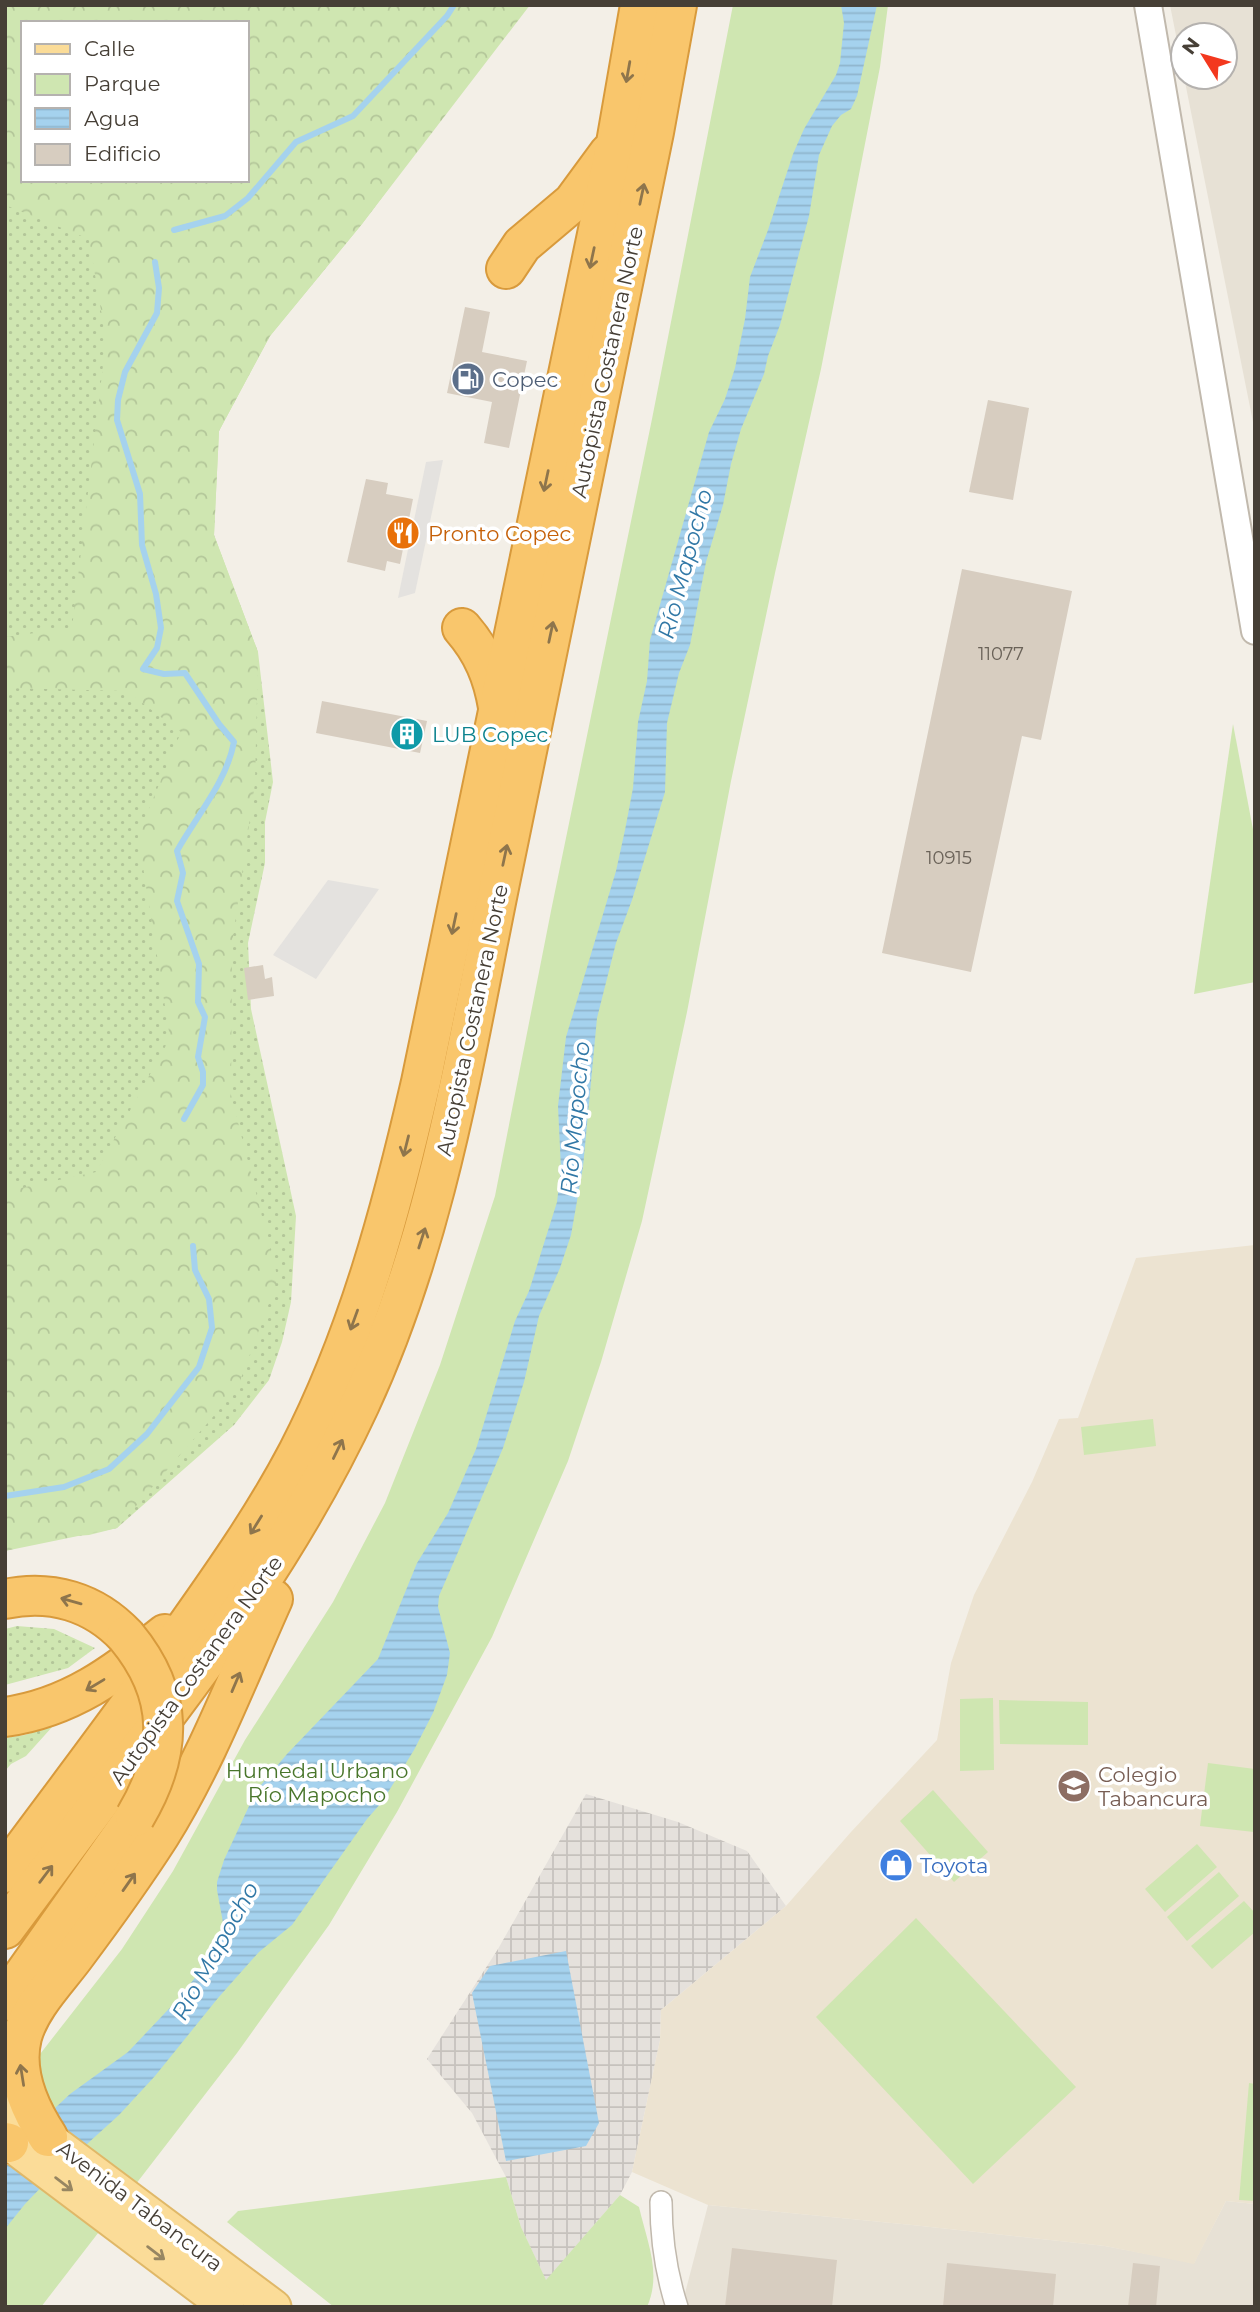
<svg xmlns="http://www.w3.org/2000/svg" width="1260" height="2312" font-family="Montserrat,sans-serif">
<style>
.residential{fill:#e7e1d5}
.industrial{fill:url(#industrial-grid)}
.education{fill:#ece3d1}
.grass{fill:url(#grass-dots);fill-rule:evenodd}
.forest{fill:url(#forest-crowns);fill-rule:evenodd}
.park{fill:#cfe6b1}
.parking{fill:#e4e2df}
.water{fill:url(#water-rules)}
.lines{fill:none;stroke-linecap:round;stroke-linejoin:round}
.stream{stroke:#a5d2ee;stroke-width:6}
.building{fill:#d7cdc0}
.minor-casing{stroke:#c1b9ad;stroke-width:24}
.tertiary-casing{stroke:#c1b9ad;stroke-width:30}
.primary-casing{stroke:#e0b868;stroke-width:37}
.motorway-casing{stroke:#d89a3c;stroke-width:42}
.minor{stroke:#fff;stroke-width:21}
.tertiary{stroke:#fff;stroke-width:26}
.primary{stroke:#fbdc98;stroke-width:33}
.motorway{stroke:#f9c66c;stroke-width:38}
.motorway-bridge-casing{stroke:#d89a3c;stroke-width:42;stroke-linecap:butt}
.motorway-bridge{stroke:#f9c66c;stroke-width:38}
.oneway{stroke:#8e754c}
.oneway2{stroke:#978662}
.labels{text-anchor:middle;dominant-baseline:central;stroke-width:7;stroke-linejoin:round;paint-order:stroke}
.number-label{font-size:18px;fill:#6a6258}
.street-label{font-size:21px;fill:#463f36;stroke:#fff}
.service-label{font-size:21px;fill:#4e5e75;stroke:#fff;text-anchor:start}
.food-label{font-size:21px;fill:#c56008;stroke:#fff;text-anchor:start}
.culture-label{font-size:21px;fill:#0d838f;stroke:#fff;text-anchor:start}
.park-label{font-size:21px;fill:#49762b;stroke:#fff}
.education-label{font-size:21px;fill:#785e54;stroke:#fff;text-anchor:start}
.shop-label{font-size:21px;fill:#366cbe;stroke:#fff;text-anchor:start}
.water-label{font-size:23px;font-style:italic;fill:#3178a6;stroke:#fff}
</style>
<defs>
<pattern id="industrial-grid" width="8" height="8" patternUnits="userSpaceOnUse" patternTransform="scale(1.75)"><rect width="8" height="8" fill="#e5e1dc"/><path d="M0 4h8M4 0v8" fill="none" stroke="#c6c2bd"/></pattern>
<pattern id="grass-dots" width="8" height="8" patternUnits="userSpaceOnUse" patternTransform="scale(1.75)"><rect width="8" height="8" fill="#cfe6b1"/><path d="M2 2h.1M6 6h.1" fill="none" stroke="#b3c699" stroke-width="1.8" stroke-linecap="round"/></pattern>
<pattern id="forest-crowns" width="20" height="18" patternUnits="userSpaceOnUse" patternTransform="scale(1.75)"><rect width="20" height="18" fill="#cfe6b1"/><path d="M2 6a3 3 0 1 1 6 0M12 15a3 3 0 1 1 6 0" fill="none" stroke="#b3c699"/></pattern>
<pattern id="water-rules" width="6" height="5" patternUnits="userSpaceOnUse" patternTransform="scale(1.75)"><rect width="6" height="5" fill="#a5d2ee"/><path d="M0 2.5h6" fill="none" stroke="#8fb5cd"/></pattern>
</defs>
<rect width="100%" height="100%" fill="#f3efe7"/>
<g class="residential">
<path d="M1170,5H1255V432L1184,77H1225V35H1183V71Z"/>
<path d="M1226,2201L1255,2204V2307H687L683,2301L708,2205L912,2225L1105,2246L1194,2263Z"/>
</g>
<path class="industrial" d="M586,1794L678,1822L747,1851L786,1906L661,2010L660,2040L632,2172L620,2195L546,2281L521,2227L506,2177L472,2113L427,2059L498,1949Z"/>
<path class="education" d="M1255,1245V2204L1226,2201L1194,2264L1105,2246L912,2225L708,2205L632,2172L660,2040L661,2010L786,1906L851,1832L937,1740L951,1663L974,1595L1032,1482L1059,1419L1078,1418L1136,1258Z"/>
<g class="grass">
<path d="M5,5H529L478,69L362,224L270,336L219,431L214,535L258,652L273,782L265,822V863L248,943L251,1009L296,1216L291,1302L282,1342L269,1380L234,1425L117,1528L89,1535L50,1538L5,1551ZM23,23H247V180H23Z"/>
<path d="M17,1626L54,1629L95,1648L68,1668L5,1685V1629Z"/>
<path d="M53,1726L26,1756L11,1764L5,1771V1738L25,1735Z"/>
</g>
<path class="forest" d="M5,5H530L362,224L270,336L219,431L214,535L258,652L255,783L232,944L231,1095L278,1279L237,1389L117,1528L5,1551V1172L21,1188L96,1172L170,1038L138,835L181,732L126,691L5,688V637L72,628L106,340L89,239L5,205ZM23,23H247V180H23Z"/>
<g class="park">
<path d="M733,5H888L880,67L821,369L775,573L731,781L687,1012L642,1221L601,1362L568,1461L492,1637L397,1812L329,1925L237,2053L41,2307H5V2099L122,1949L173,1871L245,1740L333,1602L385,1503L440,1365L495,1196L551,911L652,419Z"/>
<path d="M1233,724L1255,840V982L1194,994Z"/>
<path d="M1153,1419L1156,1446L1084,1455L1081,1427Z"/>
<path d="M993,1698L994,1770L960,1771V1699Z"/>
<path d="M999,1700L1088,1702V1745L1000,1744Z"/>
<path d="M1208,1763L1255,1769L1254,1832L1200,1826Z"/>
<path d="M933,1790L988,1852L954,1882L900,1821Z"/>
<path d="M1197,1844L1217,1867L1165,1912L1145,1889Z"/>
<path d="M1219,1872L1239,1896L1187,1941L1167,1917Z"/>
<path d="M1244,1901L1255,1913V1932L1212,1969L1191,1946Z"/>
<path d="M916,1918L1076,2087L973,2184L816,2017Z"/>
<path d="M1249,2083L1255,2084V2201L1239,2200Z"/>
<path d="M506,2177L521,2227L546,2280L620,2195L639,2207C647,2242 662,2273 647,2307H334L227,2222L238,2211Z"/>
</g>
<g class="parking">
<path d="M443,460L415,593L398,598L426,462Z"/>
<path d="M328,880L379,889L316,979L273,955Z"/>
</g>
<g class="water">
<path d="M841,5H877L857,96L851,109L841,115L832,126L819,155L809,216L780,325L768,356L764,374L741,429L731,464L723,505L706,562L690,645L679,673L667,723L665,792L632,900L616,943L597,1018L583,1167L571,1235L560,1268L539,1316L524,1382L503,1448L439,1596L438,1607L450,1653L447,1675L433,1713L414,1750L382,1802L367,1819L292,1925L259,1952L218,1998L155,2076L119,2115L55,2173L25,2204L5,2229V2168L10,2161L54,2109L70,2094L128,2052L181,1996L210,1958L224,1928L217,1890V1882L224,1860L256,1791L287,1754L378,1659L417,1563L448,1513L476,1449L515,1321L529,1291L557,1202L561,1169L558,1106L566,1037L616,871L625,830L633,788L638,722L647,681L650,640L709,432L725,399L735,368L745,319L750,277L768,230L793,154L804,129L836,75L840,63L844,23Z"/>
<path d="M566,1951L599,2123L586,2146L506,2161L472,1993L490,1966Z"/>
</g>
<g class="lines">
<g class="stream">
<path d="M174,230L225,216L248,198L296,142L353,116L447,16L454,5"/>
<path d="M155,262L159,288L157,313L125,372L118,400L117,420L140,494L142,545L156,594L161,628L157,648L143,669L164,674L185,673L219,724L234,742C226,783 197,815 177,851L183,873L177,901L199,964L198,1002L205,1017L198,1057L203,1072V1085L184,1119"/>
<path d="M5,1496L64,1487L109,1469L147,1434L199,1367L212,1328L209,1299L195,1270L193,1246"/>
</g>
</g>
<g class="building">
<path d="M465,307L490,312L482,352L527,361L509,448L484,443L492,402L447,393Z"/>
<path d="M988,400L1029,408L1013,500L969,492Z"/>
<path d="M366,479L388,483L386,494L413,499L400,564L387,561L385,571L347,562Z"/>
<path d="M962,569L1072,591L1041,740L1022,736L971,972L882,953Z"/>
<path d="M322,701L427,721L420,753L316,733Z"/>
<path d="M263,965L265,979L272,977L274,996L248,1000L244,968Z"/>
<path d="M732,2248L837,2260L832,2307H725Z"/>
<path d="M947,2263L1056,2274L1053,2307H943Z"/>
<path d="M1133,2263L1160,2266L1156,2307H1128Z"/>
</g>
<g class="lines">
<defs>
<path id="minor" d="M661,2202C661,2238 666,2273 677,2307"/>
<path id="tertiary" d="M1148,5L1255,631"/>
<g id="primary">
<path d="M5,2106L274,2307"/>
<path d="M5,2140L227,2307"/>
</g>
<g id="motorway">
<path d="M506,269L522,245L573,202L609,153"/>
<path d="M462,628C483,652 493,677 498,707"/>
<path d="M5,1599C51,1589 94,1602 126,1636"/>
<path d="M5,1717C70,1708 116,1673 165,1634"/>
<path d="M5,1873C65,1792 126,1712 184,1630C225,1572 265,1515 298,1452C358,1336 392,1208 421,1082L616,143L640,5"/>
<path d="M5,1929C44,1876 83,1824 122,1772C213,1655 297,1540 360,1404C439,1233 465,1051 503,868C553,623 604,377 654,132L677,5"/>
<path d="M5,2001L135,1817"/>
<path d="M48,2137C29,2108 13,2073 22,2037C30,2007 56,1981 74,1957C104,1917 133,1877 160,1835C206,1761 237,1679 273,1599"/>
<path d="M5,2142L9,2143"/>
</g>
</defs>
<use href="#minor" class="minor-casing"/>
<use href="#tertiary" class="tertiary-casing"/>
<use href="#primary" class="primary-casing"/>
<use href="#motorway" class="motorway-casing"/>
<use href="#minor" class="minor"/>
<use href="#tertiary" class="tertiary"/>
<use href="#primary" class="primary"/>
<use href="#motorway" class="motorway"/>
<defs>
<path id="motorway-bridge" d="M126,1636C175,1695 173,1753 135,1817"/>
</defs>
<use href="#motorway-bridge" class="motorway-bridge-casing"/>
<use href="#motorway-bridge" class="motorway-bridge"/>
</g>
<defs><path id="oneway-shaft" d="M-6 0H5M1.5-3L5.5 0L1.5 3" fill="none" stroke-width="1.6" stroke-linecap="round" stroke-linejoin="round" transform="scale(1.75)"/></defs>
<g class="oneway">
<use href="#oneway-shaft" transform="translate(628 72) rotate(100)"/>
<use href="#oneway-shaft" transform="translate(642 194) rotate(-78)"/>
<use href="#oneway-shaft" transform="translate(592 258) rotate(102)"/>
<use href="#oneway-shaft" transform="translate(546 481) rotate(102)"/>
<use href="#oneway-shaft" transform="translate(551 632) rotate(-78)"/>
<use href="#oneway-shaft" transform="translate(505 855) rotate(-78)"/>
<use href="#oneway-shaft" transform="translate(454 924) rotate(102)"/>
<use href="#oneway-shaft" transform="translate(406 1146) rotate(104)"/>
<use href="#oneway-shaft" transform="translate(422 1238) rotate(-72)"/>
<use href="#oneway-shaft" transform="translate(354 1320) rotate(110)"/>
<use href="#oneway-shaft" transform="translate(338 1449) rotate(-64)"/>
<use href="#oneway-shaft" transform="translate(256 1525) rotate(122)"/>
<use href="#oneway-shaft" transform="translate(71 1601) rotate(-164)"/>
<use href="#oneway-shaft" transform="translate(236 1682) rotate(-67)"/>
<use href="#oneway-shaft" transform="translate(95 1685) rotate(149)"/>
<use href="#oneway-shaft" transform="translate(46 1874) rotate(-53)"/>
<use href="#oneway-shaft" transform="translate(129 1882) rotate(-55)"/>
<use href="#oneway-shaft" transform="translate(22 2075) rotate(-99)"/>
</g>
<g class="oneway2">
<use href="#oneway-shaft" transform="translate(64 2184) rotate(37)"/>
<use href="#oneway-shaft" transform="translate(156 2253) rotate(37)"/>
</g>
<defs>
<symbol id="fuel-disc" viewBox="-11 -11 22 22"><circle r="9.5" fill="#5c6f8a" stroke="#fff"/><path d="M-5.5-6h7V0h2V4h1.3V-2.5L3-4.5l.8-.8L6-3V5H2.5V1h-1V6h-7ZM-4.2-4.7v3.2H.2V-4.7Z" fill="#fff"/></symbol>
<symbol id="restaurant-disc" viewBox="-11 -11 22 22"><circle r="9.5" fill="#e8710a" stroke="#fff"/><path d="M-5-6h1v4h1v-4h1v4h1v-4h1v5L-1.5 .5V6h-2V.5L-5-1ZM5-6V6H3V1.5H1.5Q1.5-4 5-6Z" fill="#fff"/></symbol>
<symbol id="building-disc" viewBox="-11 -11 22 22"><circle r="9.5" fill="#0f9aa8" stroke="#fff"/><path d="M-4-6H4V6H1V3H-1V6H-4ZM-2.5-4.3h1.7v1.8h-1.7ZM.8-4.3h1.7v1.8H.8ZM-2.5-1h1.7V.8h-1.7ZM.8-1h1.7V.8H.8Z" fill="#fff"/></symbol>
<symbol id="school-disc" viewBox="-11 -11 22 22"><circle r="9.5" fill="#8d6e63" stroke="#fff"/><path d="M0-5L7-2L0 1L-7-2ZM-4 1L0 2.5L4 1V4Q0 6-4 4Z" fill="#fff"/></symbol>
<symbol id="shop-disc" viewBox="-11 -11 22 22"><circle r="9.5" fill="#3f7fe0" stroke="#fff"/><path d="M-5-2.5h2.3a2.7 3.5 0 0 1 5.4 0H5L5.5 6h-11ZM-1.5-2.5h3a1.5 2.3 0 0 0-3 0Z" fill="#fff"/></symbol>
</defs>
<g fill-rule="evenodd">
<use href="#fuel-disc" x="449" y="360" width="38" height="38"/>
<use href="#restaurant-disc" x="384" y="514" width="38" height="38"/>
<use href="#building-disc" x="388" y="715" width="38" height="38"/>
<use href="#school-disc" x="1055" y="1767" width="38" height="38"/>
<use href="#shop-disc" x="877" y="1846" width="38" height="38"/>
</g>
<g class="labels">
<g class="number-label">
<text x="1001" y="654">11077</text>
<text x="949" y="858">10915</text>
</g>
<g class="street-label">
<text transform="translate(607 362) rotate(-78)">Autopista Costanera Norte</text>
<text transform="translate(472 1020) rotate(-78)">Autopista Costanera Norte</text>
<text transform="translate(196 1670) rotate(-54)">Autopista Costanera Norte</text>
<text transform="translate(140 2206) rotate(37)">Avenida Tabancura</text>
</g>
<g class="service-label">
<text x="492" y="379">Copec</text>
</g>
<g class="food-label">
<text x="428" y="533">Pronto Copec</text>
</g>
<g class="culture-label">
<text x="432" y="734">LUB Copec</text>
</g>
<g class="park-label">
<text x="317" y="1770">Humedal Urbano<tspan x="317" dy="24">Río Mapocho</tspan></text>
</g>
<g class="education-label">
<text x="1098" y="1774">Colegio<tspan x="1098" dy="24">Tabancura</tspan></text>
</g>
<g class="shop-label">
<text x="920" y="1865">Toyota</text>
</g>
<g class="water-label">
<text transform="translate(685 564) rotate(-75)">Río Mapocho</text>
<text transform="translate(575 1118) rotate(-85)">Río Mapocho</text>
<text transform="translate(215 1951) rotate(-61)">Río Mapocho</text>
</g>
</g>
<rect width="1260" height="2312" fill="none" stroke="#463f36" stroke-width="14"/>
<rect x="21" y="21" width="228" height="161" fill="#ffffff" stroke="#b5b2af" stroke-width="2"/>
<rect x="35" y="44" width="35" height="10" fill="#fbdc98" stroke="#b5b2af" stroke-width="2"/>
<text x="84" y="56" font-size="21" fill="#463f36">Calle</text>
<rect x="35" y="74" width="35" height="21" fill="#cfe6b1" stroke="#b5b2af" stroke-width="2"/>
<text x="84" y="91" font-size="21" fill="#463f36">Parque</text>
<rect x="35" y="108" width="35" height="21" fill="url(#water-rules)" stroke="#b5b2af" stroke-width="2"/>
<text x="84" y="126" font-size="21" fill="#463f36">Agua</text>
<rect x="35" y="144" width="35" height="21" fill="#d7cdc0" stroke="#b5b2af" stroke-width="2"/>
<text x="84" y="161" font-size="21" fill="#463f36">Edificio</text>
<g transform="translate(1204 56) rotate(307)"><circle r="33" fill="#ffffff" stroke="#b5b2af" stroke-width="2"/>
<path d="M0-5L12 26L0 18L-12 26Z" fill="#f3381e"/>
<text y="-10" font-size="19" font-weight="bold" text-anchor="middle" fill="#463f36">N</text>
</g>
</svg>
